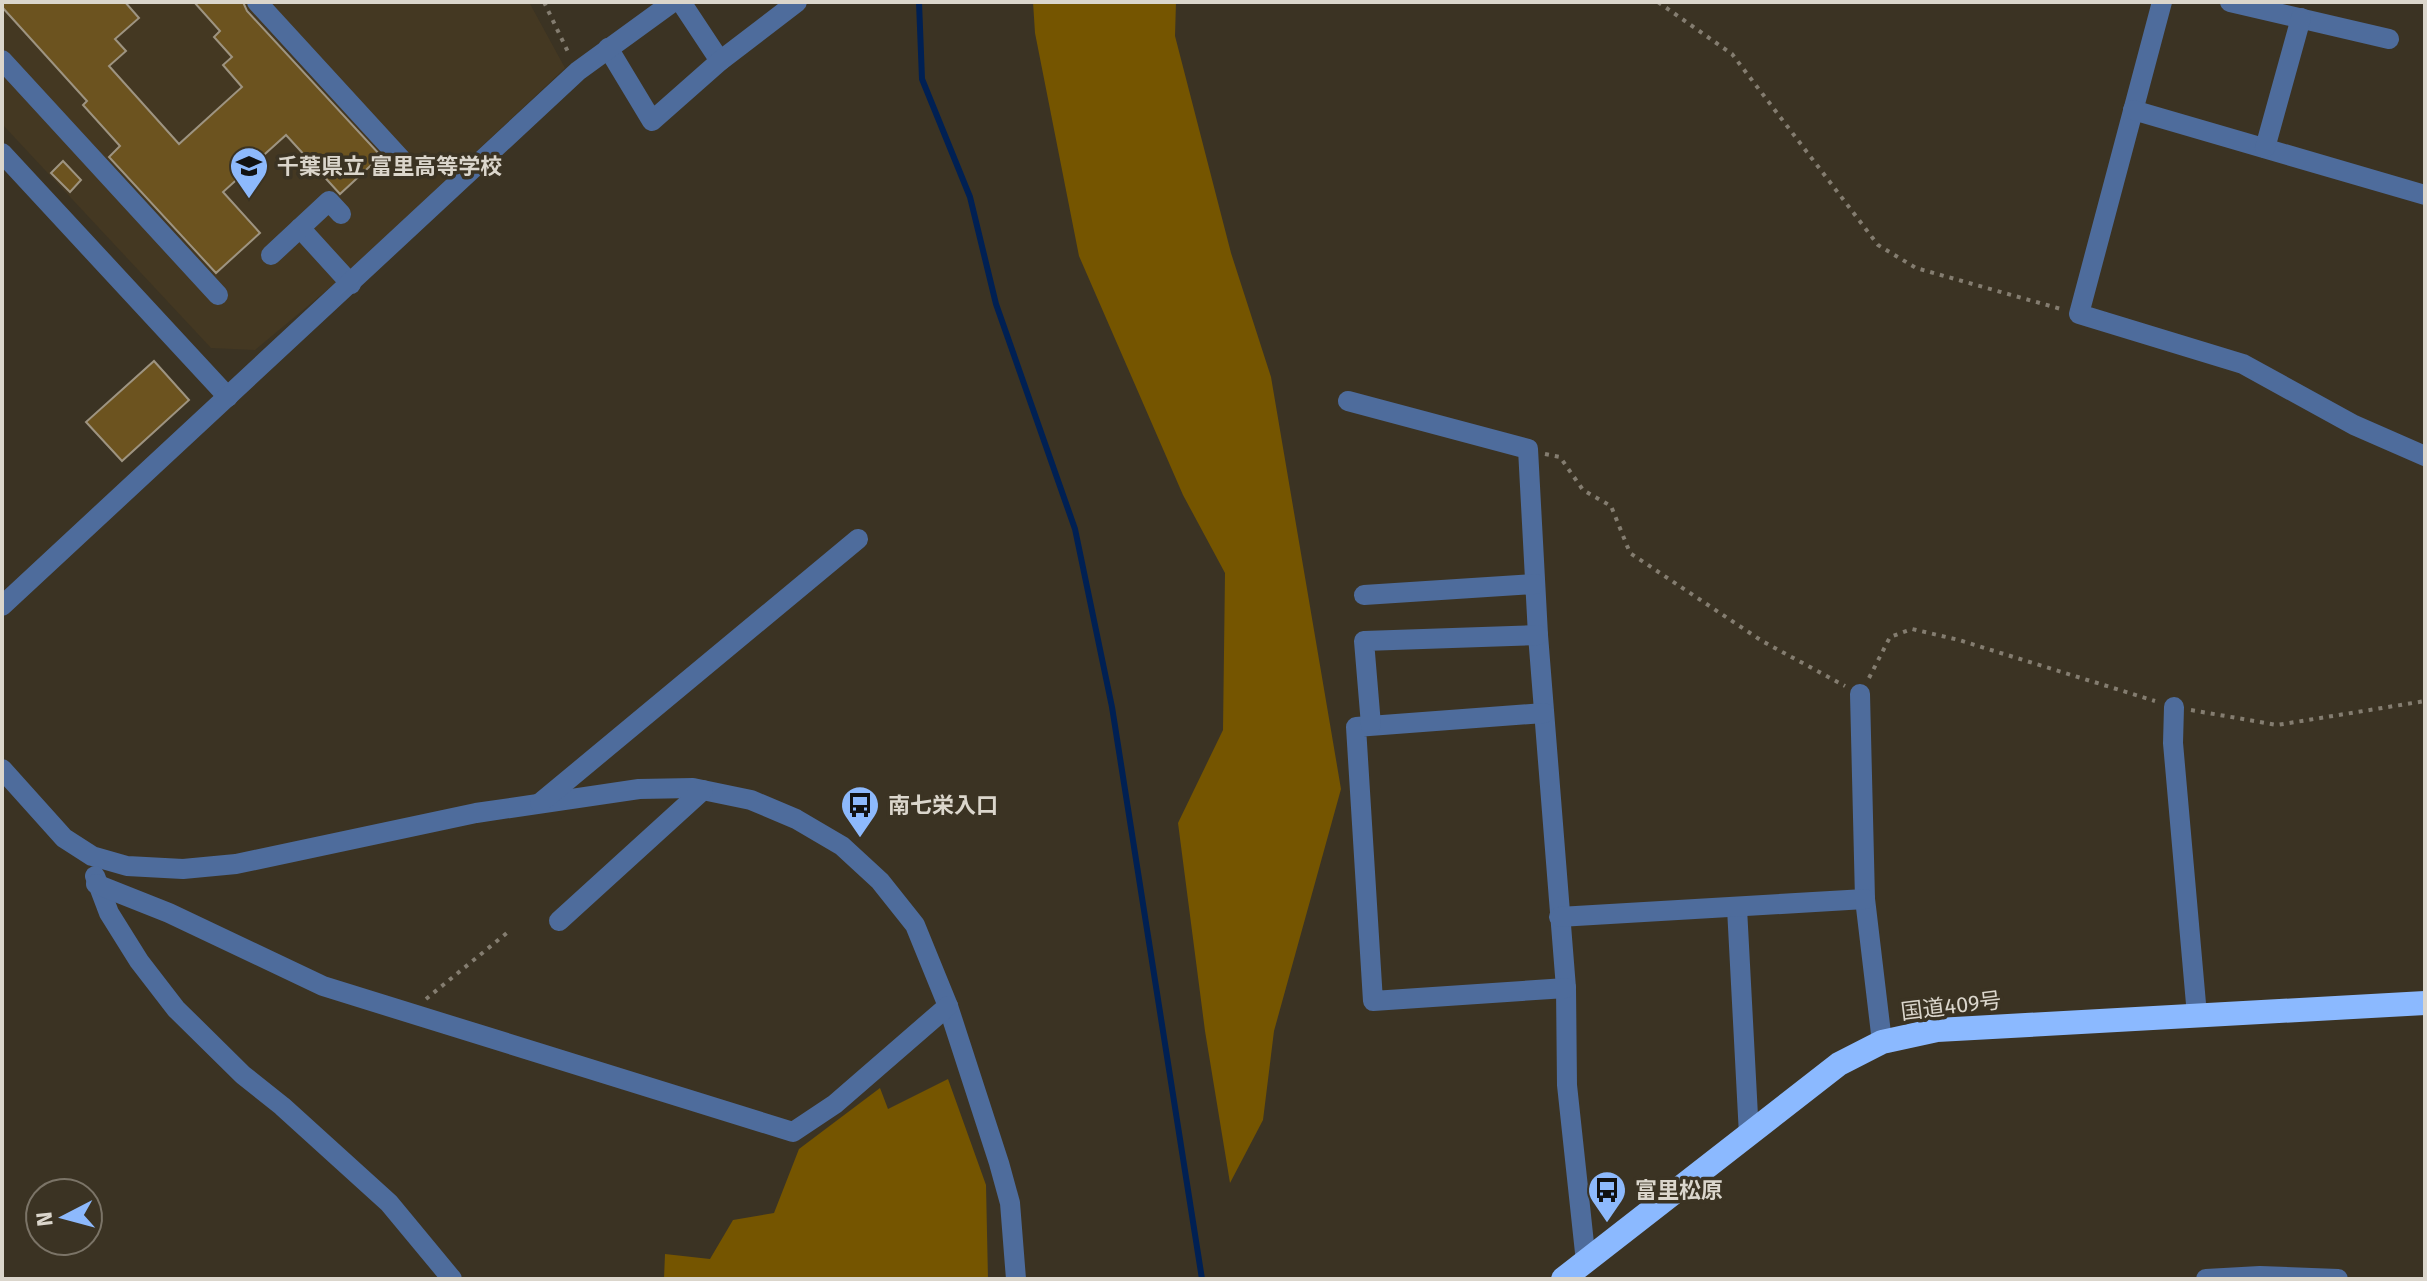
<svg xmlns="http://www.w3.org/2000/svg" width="2427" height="1281" font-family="'Fira Sans','Noto Sans JP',sans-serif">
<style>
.built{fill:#443822}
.green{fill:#755500}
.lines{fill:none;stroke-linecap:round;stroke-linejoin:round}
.stream{stroke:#002053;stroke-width:6}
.building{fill:#6c531f;stroke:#9e9481;stroke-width:2}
.path{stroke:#847d70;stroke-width:4;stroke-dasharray:4 6;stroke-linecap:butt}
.minor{stroke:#4e6c9c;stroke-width:20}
.highway{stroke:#8bb9ff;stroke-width:24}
.labels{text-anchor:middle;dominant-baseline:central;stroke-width:7;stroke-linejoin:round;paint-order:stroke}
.poi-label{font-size:22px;font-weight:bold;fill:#dbd6cc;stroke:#3b3323;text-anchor:start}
.street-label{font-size:22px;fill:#dbd6cc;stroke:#3b3323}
</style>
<rect width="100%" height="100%" fill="#3b3323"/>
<path class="built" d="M2,2H529L565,68L344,276L255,350L211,348L2,124Z"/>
<g class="green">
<path d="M1033,2H1176L1175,36L1231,253L1271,377L1341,789L1274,1031L1263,1120L1230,1183L1205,1031L1178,823L1223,730L1225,573L1183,495L1079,256L1035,33Z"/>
<path d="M948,1079L986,1185L988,1279H664L665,1254L710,1259L733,1220L774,1213L799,1149L880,1088L888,1109Z"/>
</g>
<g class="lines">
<path class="stream" d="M919,2L922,79L970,197L996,304L1075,529L1112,707L1202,1279"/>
</g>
<g class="building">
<path d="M2,2H125L139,18L115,39L126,51L109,66L179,144L242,87L223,65L232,57L214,37L220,31L194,2H243L247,11L381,156L340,194L286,135L223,192L260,233L216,273L109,157L120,146L83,105L87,101L2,7Z"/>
<path d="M63,161L81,180L70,192L51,173Z"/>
<path d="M154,361L189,400L122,461L86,422Z"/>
</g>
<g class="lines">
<g class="path">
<path d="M544,2L569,54"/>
<path d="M1658,2L1732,54L1878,245L1916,268L2061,309"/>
<path d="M1545,454L1560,457L1583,490L1611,506L1630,553L1762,641L1845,686"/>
<path d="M1869,678L1890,637L1912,629L1959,640L2155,701"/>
<path d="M2191,710L2277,725L2425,701"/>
<path d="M426,999L508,932"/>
</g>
<g class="minor">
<path d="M257,2L401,159"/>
<path d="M681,2L720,61"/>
<path d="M2162,2L2079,314L2243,364L2354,425L2425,456"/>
<path d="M2230,2L2389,39"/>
<path d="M608,48L652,121L720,61L797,2"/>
<path d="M2,60L218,295"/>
<path d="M2133,110L2425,195"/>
<path d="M2265,148L2301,18"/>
<path d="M2,153L228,397"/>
<path d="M300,228L351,284"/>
<path d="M271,255L329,201L341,214"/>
<path d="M1348,401L1528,449L1538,635L1566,988L1567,1085L1586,1262"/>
<path d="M1364,595L1535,584"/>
<path d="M2,606L578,71L673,2"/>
<path d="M1860,694L1865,899L1882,1042"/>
<path d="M2174,707L2173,743L2197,1015"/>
<path d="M1544,713L1356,727L1373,1001L1566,988"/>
<path d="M1371,725L1364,641L1538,635"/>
<path d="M2,769L64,838L92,856L127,866L183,869L236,864L476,813L639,789L693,788L751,800L796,819L842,846L880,881L915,925L948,1006L999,1163L1010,1203L1016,1279"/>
<path d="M540,803L858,539"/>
<path d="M95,876L109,913L139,961L176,1009L243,1075L282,1106L389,1203L452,1279"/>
<path d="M96,884L169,913L323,986L793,1132L835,1104L948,1006"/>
<path d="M1737,908L1749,1135"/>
<path d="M1559,917L1865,899"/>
<path d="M559,921L703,790"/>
<path d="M2206,1279L2260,1276L2338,1279"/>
</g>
<path class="highway" d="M1563,1279L1839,1064L1882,1042L1937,1030L2425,1003"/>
</g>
<defs>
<symbol id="school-pin" viewBox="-11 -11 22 30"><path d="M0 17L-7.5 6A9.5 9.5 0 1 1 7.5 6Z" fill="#8db9fc" stroke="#3b3323"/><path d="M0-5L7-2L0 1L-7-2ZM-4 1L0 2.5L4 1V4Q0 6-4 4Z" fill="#111"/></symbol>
<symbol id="bus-pin" viewBox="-11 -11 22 30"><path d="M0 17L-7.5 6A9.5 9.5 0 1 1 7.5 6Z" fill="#8db9fc" stroke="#3b3323"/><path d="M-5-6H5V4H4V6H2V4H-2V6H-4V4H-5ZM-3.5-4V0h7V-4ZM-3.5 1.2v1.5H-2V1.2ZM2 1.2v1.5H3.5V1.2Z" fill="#111"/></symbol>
</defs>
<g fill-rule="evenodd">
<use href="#school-pin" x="227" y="144" width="44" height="60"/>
<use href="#bus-pin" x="838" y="783" width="44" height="60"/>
<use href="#bus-pin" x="1585" y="1168" width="44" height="60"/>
</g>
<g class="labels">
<g class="poi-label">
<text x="277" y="166">千葉県立 富里高等学校</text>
<text x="888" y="805">南七栄入口</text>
<text x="1635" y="1190">富里松原</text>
</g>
<g class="street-label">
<text transform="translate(1951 1006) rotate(-7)">国道409号</text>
</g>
</g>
<rect width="2427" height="1281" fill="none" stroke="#dbd6cc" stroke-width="8"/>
<g transform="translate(64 1217) rotate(264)"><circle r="38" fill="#3b3323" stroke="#7b7467" stroke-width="2"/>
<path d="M0-6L14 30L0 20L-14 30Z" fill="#8db9fc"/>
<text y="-12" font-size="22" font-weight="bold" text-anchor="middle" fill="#dbd6cc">N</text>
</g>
</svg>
